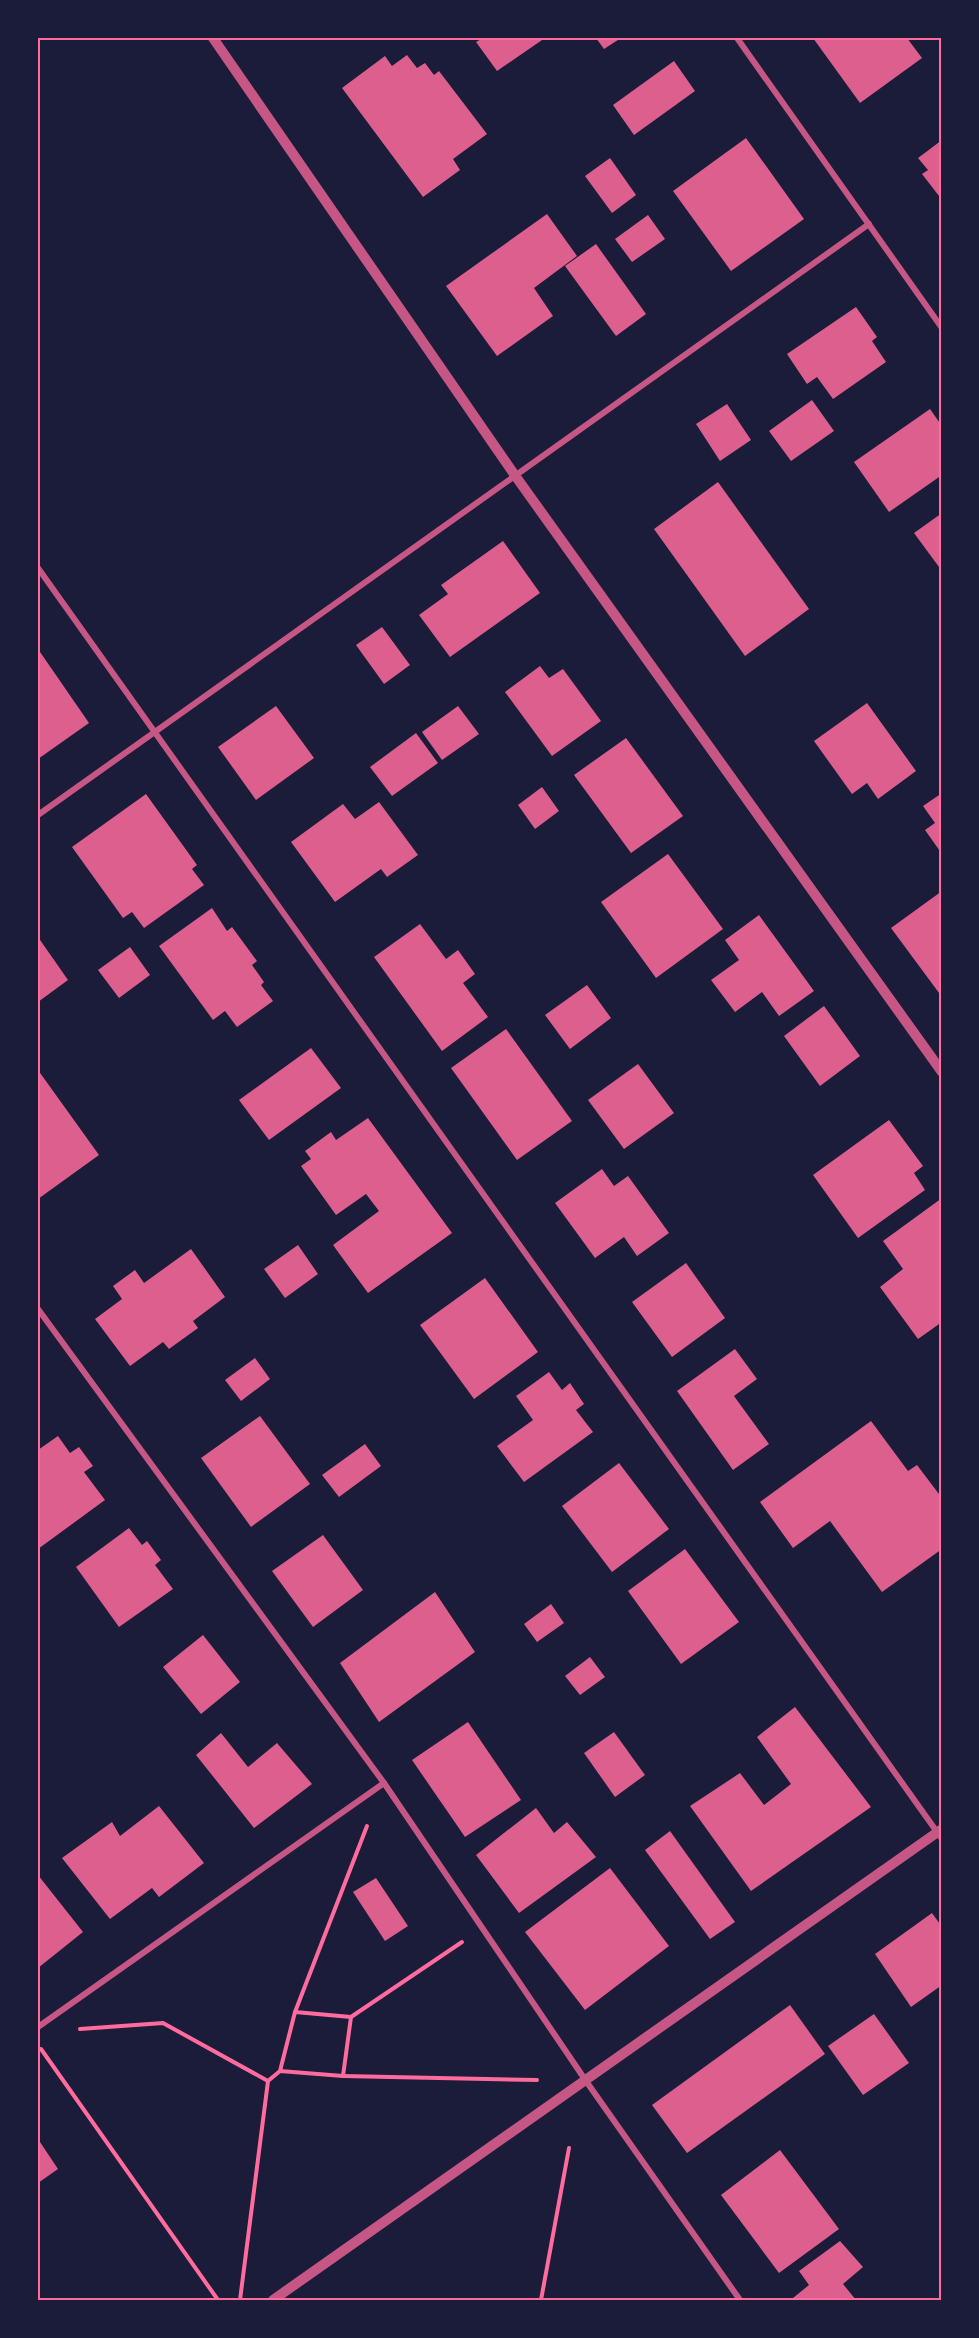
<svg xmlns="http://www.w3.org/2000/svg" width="979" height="2338" font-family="Overpass,sans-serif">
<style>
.building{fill:#dd5f8e}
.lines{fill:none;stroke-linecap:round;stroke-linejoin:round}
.path{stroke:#ff6b9d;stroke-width:4}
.minor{stroke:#c65784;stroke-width:6}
.tertiary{stroke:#c65784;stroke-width:10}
.neatline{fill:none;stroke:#ff6b9d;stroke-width:2}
</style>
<rect width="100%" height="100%" fill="#1b1b3a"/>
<g class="building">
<path d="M483,38H545L497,71L476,42Z"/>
<path d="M596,38H621L604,49Z"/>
<path d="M813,38H907L922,58L860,103Z"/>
<path d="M407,55L417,68L425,63L434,75L439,71L487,134L453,159L460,170L423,197L342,88L385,56L392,66Z"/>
<path d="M674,61L695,91L634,135L613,105Z"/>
<path d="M746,138L804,219L731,271L673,191Z"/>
<path d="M942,140V195L939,196L922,174L928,170L918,158Z"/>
<path d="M610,158L636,195L612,213L585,176Z"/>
<path d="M547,214L577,256L534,288L553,316L497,356L446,286Z"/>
<path d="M648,215L665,239L632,262L615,239Z"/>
<path d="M596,244L646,314L616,336L565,266Z"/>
<path d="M856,307L877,337L872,341L886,362L833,399L817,377L807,384L787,354Z"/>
<path d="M812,400L834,431L791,461L769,431Z"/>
<path d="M727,404L751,440L720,461L696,424Z"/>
<path d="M930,409L942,426V475L889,512L854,462Z"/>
<path d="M718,482L809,609L745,656L654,529Z"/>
<path d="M942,513V565L939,567L914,533Z"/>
<path d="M503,541L540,593L450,657L419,615L448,594L441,585Z"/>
<path d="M382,627L410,665L384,684L356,645Z"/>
<path d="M38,649L89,723L38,759Z"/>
<path d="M540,666L549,678L563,669L601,721L552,756L505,692Z"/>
<path d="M867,703L916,771L878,799L867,783L852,794L814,741Z"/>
<path d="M276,706L314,758L256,800L218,747Z"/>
<path d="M458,706L479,734L442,760L422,732Z"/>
<path d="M416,733L438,763L392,796L370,767Z"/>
<path d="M626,738L683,816L631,853L574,775Z"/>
<path d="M542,787L559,811L535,829L518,805Z"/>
<path d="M942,793V854L925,830L935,823L923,806Z"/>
<path d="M146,794L197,865L192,869L204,885L144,928L132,912L123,918L72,847Z"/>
<path d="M379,802L418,855L387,877L381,869L335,902L291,842L343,804L355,819Z"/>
<path d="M668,854L723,929L656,978L601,902Z"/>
<path d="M942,891V997L891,928Z"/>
<path d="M212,908L227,931L232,927L257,961L252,965L264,982L261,985L273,1001L237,1027L225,1011L213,1020L159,946Z"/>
<path d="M759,915L814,991L779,1016L762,992L735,1012L711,980L739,960L725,940Z"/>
<path d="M420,924L446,959L458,950L475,974L463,983L488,1017L442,1051L374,957Z"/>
<path d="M38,937L68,980L38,1002Z"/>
<path d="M130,947L150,975L119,998L98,970Z"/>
<path d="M587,985L611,1018L570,1049L545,1015Z"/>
<path d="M824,1006L860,1056L820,1086L784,1036Z"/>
<path d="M506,1029L572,1121L517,1160L451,1068Z"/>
<path d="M311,1048L341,1088L269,1140L239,1100Z"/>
<path d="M638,1064L674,1113L624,1149L588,1100Z"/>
<path d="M38,1070L99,1155L38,1199Z"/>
<path d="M368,1118L452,1233L368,1293L333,1245L379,1211L366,1194L336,1215L301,1166L311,1159L305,1151L331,1132L336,1140Z"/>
<path d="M889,1120L923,1166L914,1173L925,1190L858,1238L813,1175Z"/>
<path d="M602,1169L614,1186L628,1176L669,1233L637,1256L624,1237L595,1258L555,1203Z"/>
<path d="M942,1198V1322L918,1339L880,1287L903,1269L883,1241Z"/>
<path d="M298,1245L318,1274L285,1298L264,1269Z"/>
<path d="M191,1249L225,1297L193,1321L198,1328L169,1349L163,1342L130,1366L95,1319L122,1299L113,1286L135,1270L144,1283Z"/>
<path d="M686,1263L725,1318L672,1357L632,1302Z"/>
<path d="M485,1278L538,1352L474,1399L420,1325Z"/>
<path d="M735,1349L757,1379L734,1396L769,1444L733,1470L677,1391Z"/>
<path d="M255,1358L270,1379L241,1401L225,1380Z"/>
<path d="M549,1372L562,1390L570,1383L584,1404L576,1410L593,1432L524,1482L497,1446L533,1420L516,1396Z"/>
<path d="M260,1416L310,1484L251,1527L201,1458Z"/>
<path d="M871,1421L908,1471L917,1465L942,1498V1549L882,1592L830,1521L793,1548L760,1502Z"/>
<path d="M58,1436L70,1453L79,1447L93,1466L84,1472L105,1500L38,1549V1450Z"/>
<path d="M365,1444L381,1466L339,1497L322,1475Z"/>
<path d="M619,1463L669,1529L612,1572L562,1506Z"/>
<path d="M129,1528L142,1545L147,1541L161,1560L155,1565L173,1589L119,1627L76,1567Z"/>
<path d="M323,1535L363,1590L313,1627L272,1571Z"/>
<path d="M685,1549L739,1622L681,1664L628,1591Z"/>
<path d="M435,1592L475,1652L379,1722L340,1663Z"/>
<path d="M551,1604L564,1623L537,1642L524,1624Z"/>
<path d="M203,1635L240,1682L201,1714L163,1667Z"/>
<path d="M590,1657L605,1677L580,1695L565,1676Z"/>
<path d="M795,1707L871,1807L751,1891L690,1806L740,1773L764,1805L791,1784L757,1737Z"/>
<path d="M468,1722L521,1800L465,1837L412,1760Z"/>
<path d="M614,1732L645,1775L615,1797L584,1753Z"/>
<path d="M221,1733L248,1767L277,1743L312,1784L254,1828L196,1755Z"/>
<path d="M159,1806L204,1863L159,1897L152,1888L110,1919L62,1858L112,1822L120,1836Z"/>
<path d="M536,1808L554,1833L567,1822L596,1857L519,1913L476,1855Z"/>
<path d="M670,1831L735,1922L710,1939L645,1850Z"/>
<path d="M610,1868L669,1946L585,2010L525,1932Z"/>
<path d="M38,1875L83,1932L38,1968Z"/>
<path d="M376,1878L408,1926L385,1941L353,1892Z"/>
<path d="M932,1913L942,1927V1985L911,2007L875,1954Z"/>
<path d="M790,2005L825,2054L687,2153L652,2105Z"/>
<path d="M874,2014L909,2063L863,2095L828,2046Z"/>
<path d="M38,2139L58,2169L38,2183Z"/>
<path d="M780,2150L839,2229L779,2273L721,2195Z"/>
<path d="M840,2241L863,2267L843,2284L856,2300H795L793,2298L809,2285L799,2271Z"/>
</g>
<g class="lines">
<g class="path">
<path d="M295,2012L367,1826"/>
<path d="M351,2017L462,1942"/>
<path d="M80,2029L163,2023L268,2081"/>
<path d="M41,2049L218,2300"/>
<path d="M343,2076L537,2080"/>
<path d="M240,2300L268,2081L280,2071L295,2012L351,2017L343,2076L280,2071"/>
<path d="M541,2300L569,2148"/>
</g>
<g class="minor">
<path d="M737,38L942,328"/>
<path d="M38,568L942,1839"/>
<path d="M38,815L869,224"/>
<path d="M38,1309L384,1783L586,2081L740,2300"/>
<path d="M38,2027L384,1783"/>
</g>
<g class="tertiary">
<path d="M213,38L514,474L942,1072"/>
<path d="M273,2300L942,1829"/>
</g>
</g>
<rect width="979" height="2338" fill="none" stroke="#1b1b3a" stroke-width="78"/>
<rect x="39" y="39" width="901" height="2260" class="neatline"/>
</svg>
